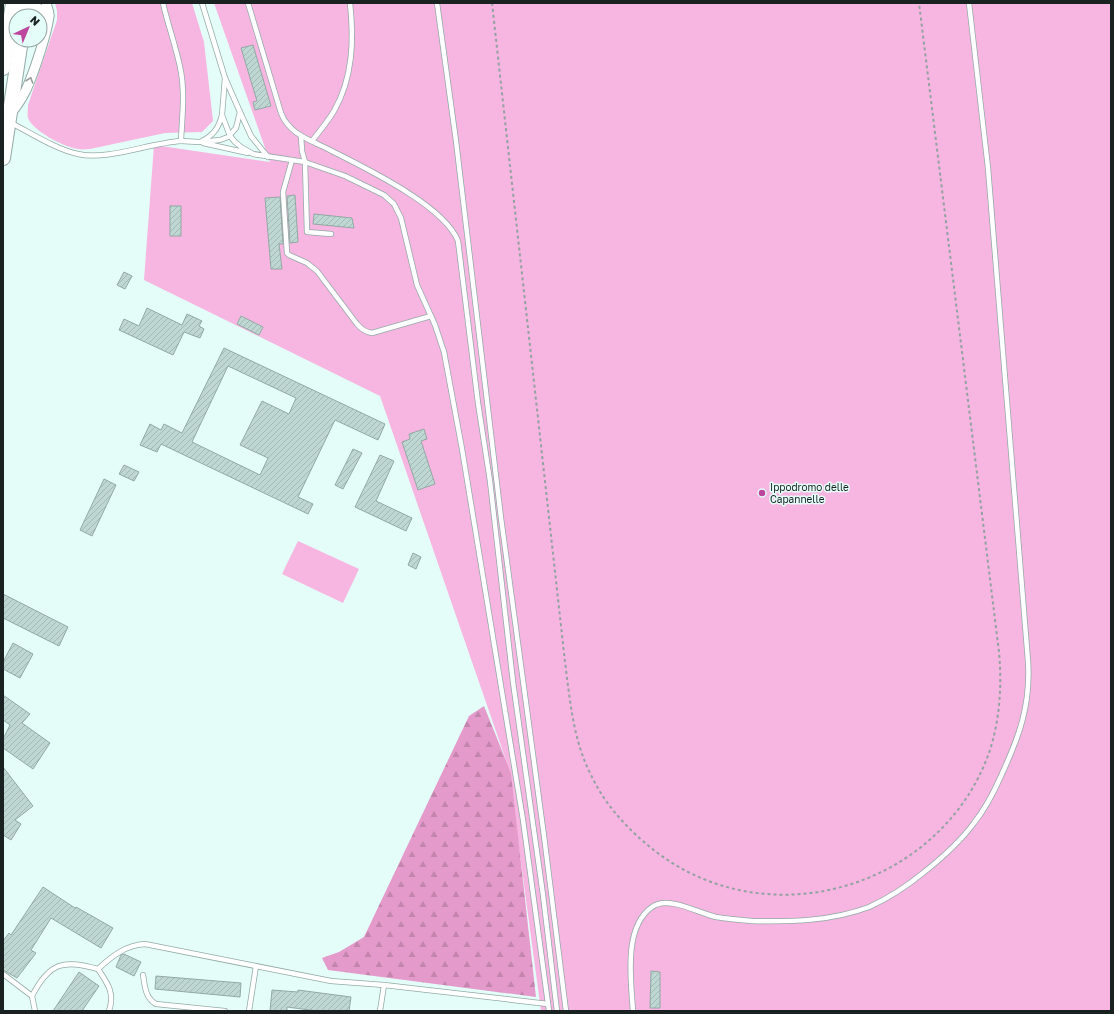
<svg xmlns="http://www.w3.org/2000/svg" width="1114" height="1014" font-family="'Golos Text',sans-serif">
<style>
.grass{fill:#f7b5e1}
.forest{fill:url(#forest-firs)}
.building{fill:url(#building-hatch);stroke:#92a9a4;fill-rule:evenodd}
.lines{fill:none;stroke-linecap:round;stroke-linejoin:round}
.service-casing{stroke:#93aaa6;stroke-width:6}
.minor-casing{stroke:#93aaa6;stroke-width:11}
.primary-casing{stroke:#93aaa6;stroke-width:16}
.path{stroke:#91a3a0;stroke-width:2;stroke-dasharray:3 3;stroke-linecap:butt}
.service{stroke:#fff;stroke-width:4.5}
.minor{stroke:#fff;stroke-width:9}
.primary{stroke:#fff;stroke-width:14}
.oneway{stroke:#989c9b}
.poi-dot{fill:#bc469d;stroke:#e5fdf8;stroke-width:1.5}
.labels{text-anchor:middle;dominant-baseline:central;stroke-width:3;stroke-linejoin:round;paint-order:stroke}
.poi-label{font-size:10px;fill:#192220;stroke:#e5fdf8;text-anchor:start}
</style>
<defs>
<pattern id="forest-firs" width="22" height="20" patternUnits="userSpaceOnUse"><rect width="22" height="20" fill="#e49acb"/><path d="M5 1l3.5 6h-7zM16 11l3.5 6h-7z" fill="#c384ae"/></pattern>
<pattern id="building-hatch" width="6" height="6" patternUnits="userSpaceOnUse"><rect width="6" height="6" fill="#bfd7d2"/><path d="M-1 1l2-2M0 6l6-6M5 7l2-2" fill="none" stroke="#a4b8b4"/></pattern>
</defs>
<rect width="100%" height="100%" fill="#e5fdf8"/>
<g class="grass">
<path d="M55,3H192L204,42L213,121L202,132L165,133L90,149C86,149 82,150 78,149C64,147 33,131 28,118C27,114 28,110 28,105L57,20V11Z"/>
<path d="M214,3H1111V1011H541L508,766L380,396L144,280L154,145L270,162Z"/>
<path d="M298,541L359,569L343,603L282,574Z"/>
</g>
<path class="forest" d="M484,706L507,763L511,774L536,997L328,970L322,958L339,952L364,937L469,716Z"/>
<g class="building">
<path d="M253,45L271,106L255,110L253,102L257,101L241,48Z"/>
<path d="M295,195L298,242L290,243L287,196Z"/>
<path d="M280,197L283,244H279L282,269H271L265,198Z"/>
<rect x="170" y="206" width="11" height="30"/>
<path d="M314,214L352,218L354,228L313,224Z"/>
<path d="M124,272L132,276L125,289L117,285Z"/>
<path d="M147,308L182,325L187,314L202,321L199,326L204,329L200,338L184,332L173,355L119,330L124,319L139,326Z"/>
<path d="M241,316L263,327L259,335L237,324Z"/>
<path d="M224,348L385,424L378,440L335,420L298,497L313,504L308,514L161,444L157,452L140,445L150,424L161,430L164,424L182,433ZM228,366L296,398L289,414L262,401L240,445L268,458L260,475L192,442Z"/>
<path d="M424,429L427,439L421,441L435,484L418,490L402,442L410,439L409,434Z"/>
<path d="M353,449L362,453L343,489L335,485Z"/>
<path d="M380,455L394,461L376,501L412,518L406,531L355,507Z"/>
<path d="M124,465L139,472L134,481L119,474Z"/>
<path d="M104,479L116,485L92,536L80,530Z"/>
<path d="M413,553L421,557L416,569L408,565Z"/>
<path d="M3,594L68,627L59,646L3,618Z"/>
<path d="M13,643L33,654L20,678L3,669V662Z"/>
<path d="M3,695L30,714L22,723L50,743L33,769L3,748V739L10,725L3,720Z"/>
<path d="M3,767L33,806L15,820L21,824L11,840L3,835Z"/>
<path d="M43,887L75,908L76,907L113,928L101,948L51,918L31,950L36,953L17,978L3,970V941L9,933L11,935Z"/>
<path d="M124,954L141,962L134,976L116,967L121,955Z"/>
<path d="M651,971L660,972V1008H650Z"/>
<path d="M79,972L99,986L82,1011H53Z"/>
<path d="M156,976L241,983L240,997L155,989Z"/>
<path d="M272,990L298,992V990L351,997L349,1011H317L287,1007V1011H270Z"/>
</g>
<g class="lines">
<defs>
<g id="service">
<path d="M248,3L281,113C289,134 310,140 328,149C363,167 444,205 458,241L478,403L490,481L513,682L543,895L557,1011"/>
<path d="M437,3L456,141L501,518L544,836L566,1011"/>
<path d="M225,78L222,115L230,136L235,142L241,147L253,154L305,162L307,232L331,234"/>
<path d="M240,112L251,136L268,157"/>
<path d="M11,123C31,133 57,150 78,154C107,161 149,143 181,141C182,118 185,95 181,72C177,49 168,26 163,3"/>
<path d="M301,136L302,151L305,162L345,176L384,195L394,204L401,218L417,285L435,325L444,352L462,449L523,820L549,1011"/>
<path d="M181,141L199,142L220,140L228,137L236,128L240,112L225,78L202,3"/>
<path d="M202,141C214,135 219,127 222,115"/>
<path d="M312,141C320,131 328,121 334,111C353,78 354,40 350,3"/>
<path d="M203,143L248,153"/>
<path d="M292,160L283,192L287,253L289,255L307,263L317,271L357,324C361,329 365,332 372,333L431,316"/>
<path d="M98,969C108,984 115,993 109,1011"/>
<path d="M3,974L32,996C50,961 64,960 98,969C112,956 126,945 145,944L331,981L384,985L548,1004"/>
<path d="M143,975C145,986 145,998 156,1004L225,1011"/>
<path d="M32,996L35,1011"/>
<path d="M249,1011L256,966"/>
<path d="M380,1011L384,985"/>
<path d="M633,1011C631,981 623,927 652,907C668,895 698,913 716,917C728,919 740,920 752,921C791,922 832,921 869,907C889,898 907,886 923,873C942,858 960,842 974,823C985,809 994,792 1001,776C1019,737 1031,705 1028,661L988,168L969,3"/>
</g>
<g id="minor">
<path d="M30,3L41,10L49,16"/>
<path d="M11,113C17,106 22,98 26,90C33,75 48,31 49,15C49,11 47,7 46,3"/>
</g>
<g id="primary">
<path d="M24,16L26,3"/>
<path d="M3,68L13,3"/>
<path d="M3,158L21,40"/>
</g>
</defs>
<use href="#service" class="service-casing"/>
<use href="#minor" class="minor-casing"/>
<use href="#primary" class="primary-casing"/>
<path class="path" d="M492,3L565,662C570,700 573,740 591,775C606,807 631,833 659,854C773,938 941,886 989,753C1000,720 1002,686 999,652L919,3"/>
<use href="#service" class="service"/>
<use href="#minor" class="minor"/>
<use href="#primary" class="primary"/>
</g>
<defs><path id="oneway-chevron" d="M-2-3.5L2.5 0L-2 3.5" fill="none" stroke-width="1.6" stroke-linecap="round" stroke-linejoin="round"/></defs>
<use class="oneway" href="#oneway-chevron" transform="translate(30 80) rotate(-71)"/>
<circle class="poi-dot" cx="762" cy="493" r="4"/>
<g class="labels">
<g class="poi-label">
<text x="770" y="487">Ippodromo delle<tspan x="770" dy="12">Capannelle</tspan></text>
</g>
</g>
<rect width="1114" height="1014" fill="none" stroke="#192220" stroke-width="8"/>
<g transform="translate(28 28) rotate(44)"><circle r="19" fill="#e5fdf8" stroke="#93a5a2"/>
<path d="M0-3L7 15L0 10L-7 15Z" fill="#bc469d"/>
<text y="-6" font-size="11" font-weight="bold" text-anchor="middle" fill="#192220">N</text>
</g>
</svg>
